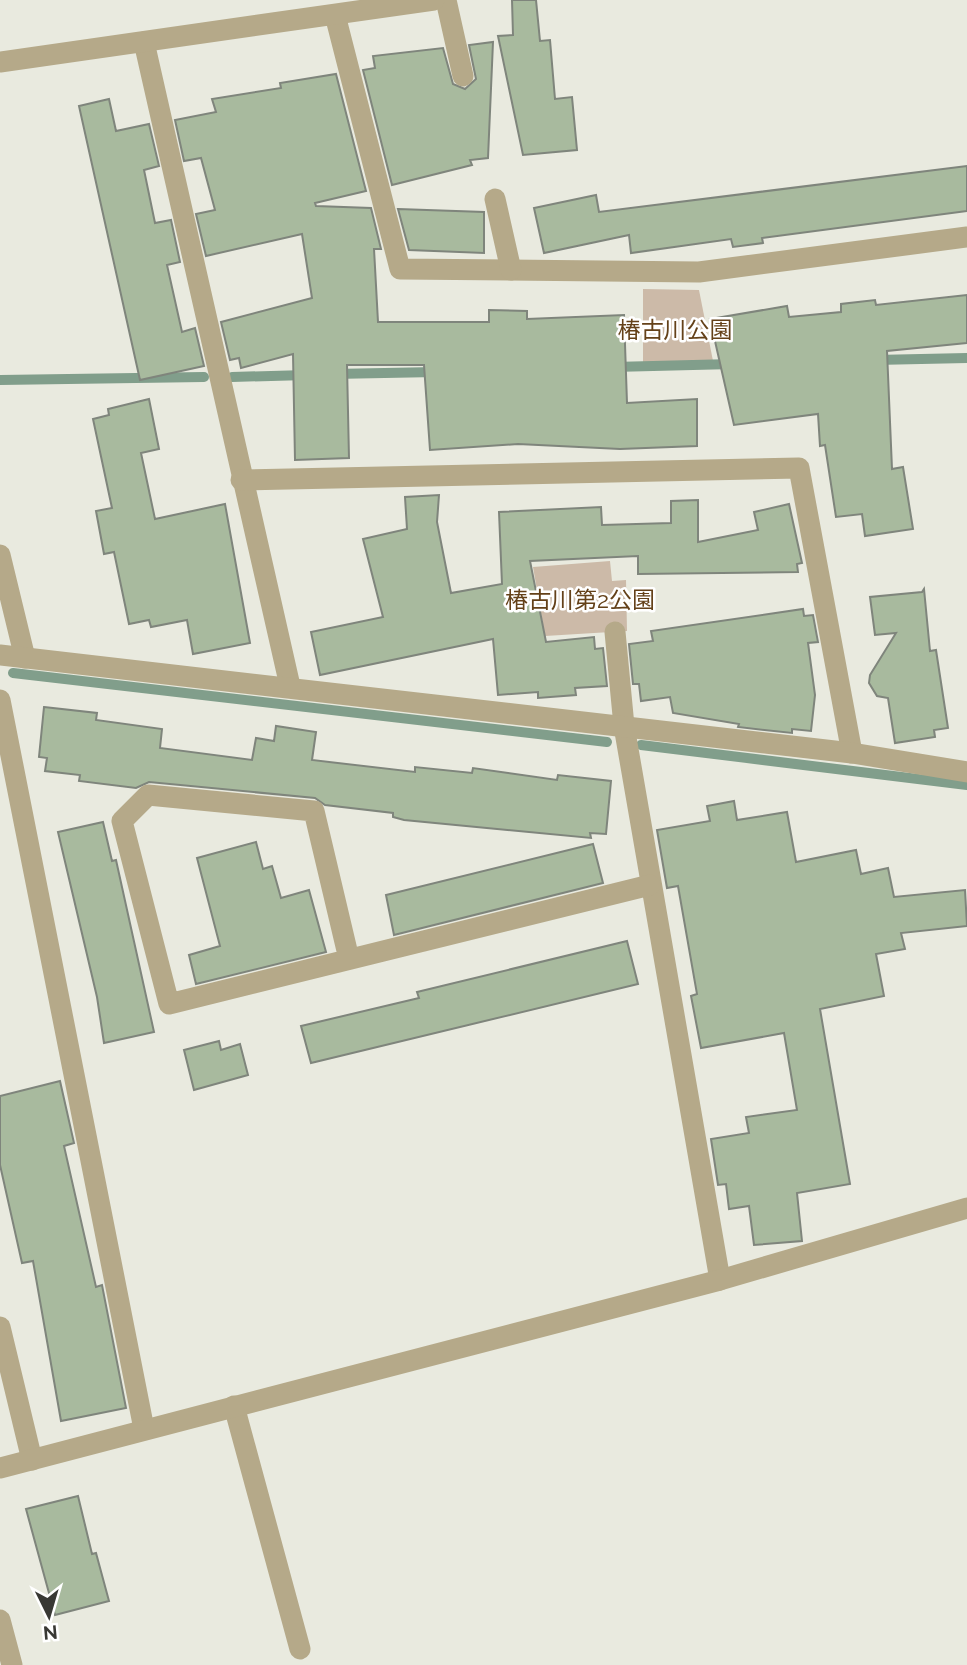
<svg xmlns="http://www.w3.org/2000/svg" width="967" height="1665" font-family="Raleway,'Noto Sans JP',sans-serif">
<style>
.green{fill:#ccbaa8}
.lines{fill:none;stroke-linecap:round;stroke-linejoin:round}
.stream{stroke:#819e8b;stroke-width:10}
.building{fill:#a8ba9e;stroke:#7f857c;stroke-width:2}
.minor{stroke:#b5a989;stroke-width:21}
.labels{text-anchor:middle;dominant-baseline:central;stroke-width:5;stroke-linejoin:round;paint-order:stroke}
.park-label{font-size:23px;fill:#644119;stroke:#fff}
</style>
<rect width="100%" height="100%" fill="#e9eadf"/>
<g class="green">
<path d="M643,289L699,290L713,361L643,362Z"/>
<path d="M610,561L612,581L626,580L627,631L545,636L533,567Z"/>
</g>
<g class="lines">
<g class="stream">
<path d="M875,360L967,358"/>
<path d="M613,367L733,364"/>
<path d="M333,374L436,372"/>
<path d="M232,377L306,375"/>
<path d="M0,380L204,377"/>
<path d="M13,673L607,742"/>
<path d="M641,745L967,785"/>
</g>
</g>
<g class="building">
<path d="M512,0H536L540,41L550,40L555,99L572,97L577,150L523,155L498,36L513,35Z"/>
<path d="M493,42L488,158L470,160L472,165L392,185L363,70L375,68L373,56L443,48L453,84L465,89L476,79L469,45Z"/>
<path d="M336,74L366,191L315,203L316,206L371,208L381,249H374L378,322H489V310L527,311V319L624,315L627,403L697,399V446L620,449L518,444L430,450L424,365H347L349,458L295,460L293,354L241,368L239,358L230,360L221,322L312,298L302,234L206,256L196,214L215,210L201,158L184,161L175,120L216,112L212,99L281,88L280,83Z"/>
<path d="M109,99L116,131L149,124L159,166L144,170L155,223L171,220L180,262L167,265L182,332L195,328L204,366L140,380L79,106Z"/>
<path d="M967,166V211L762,238L763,243L733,247L731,239L631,253L629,235L544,253L534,208L596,195L599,212Z"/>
<path d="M398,209L484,212V253L409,250Z"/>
<path d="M967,295V343L887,351L892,469L903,467L913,529L865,536L862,514L836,517L825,445L820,446L818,414L734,425L710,319L787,306L789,317L841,312V304L875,300L876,305Z"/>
<path d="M149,399L159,449L141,453L155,519L225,504L250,643L193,654L187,620L151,627L149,620L129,624L114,552L104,554L96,511L112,508L93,419L109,415L108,409Z"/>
<path d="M439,495L437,522L451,593L502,584L499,512L601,507L602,525L671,523V501L698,500V542L758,530L754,512L789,504L802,563L797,564L798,572L638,574V556L530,561L546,642L594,637L595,649L603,648L607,686L575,688L576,695L538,698V692L498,695L493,639L320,675L311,632L383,617L363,539L407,529L405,497Z"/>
<path d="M924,589L930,651L936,650L948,728L934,730L935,737L895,743L888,698L877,696L869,683L870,675L896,633L875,635L870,597L922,592Z"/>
<path d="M803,609L804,616L813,615L818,642L808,643L815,695L811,731L792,729V733L738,727L739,724L673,713L670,697L641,701L639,684H633L629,644L653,641L651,631Z"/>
<path d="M44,707L97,713L96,720L162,729L160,748L252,760L256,738L274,741L276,726L316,732L312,760L415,772V767L472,773L473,768L557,780L558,775L611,781L606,834L590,833L591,838L404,820L393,817V813L325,805L315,798L149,782L136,788L79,781L80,775L45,771L47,758L39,757Z"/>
<path d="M734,801L737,820L787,812L796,862L856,850L861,874L888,868L894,897L965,890L967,926L901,933L905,949L876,954L884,996L820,1009L850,1184L797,1193L802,1241L754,1245L749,1206L729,1209L726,1184L718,1185L711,1139L749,1133L746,1117L797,1110L784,1033L701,1048L691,996L697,994L678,886L667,888L657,830L710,821L707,806Z"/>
<path d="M103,822L112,861L116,860L154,1032L104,1043L97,997L58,832Z"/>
<path d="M256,842L263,869L272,866L281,898L309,890L326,952L196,984L189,955L220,946L197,858Z"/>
<path d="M593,844L603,883L394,935L386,895Z"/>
<path d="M627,941L638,984L311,1063L301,1026L419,998L417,992Z"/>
<path d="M219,1041L221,1050L240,1044L248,1075L194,1090L184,1050Z"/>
<path d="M60,1081L74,1143L64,1146L96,1287L102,1285L126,1408L61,1421L33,1261L22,1263L0,1165V1096Z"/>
<path d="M78,1496L92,1554L96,1553L109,1601L55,1615L26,1509Z"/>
</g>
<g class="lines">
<g class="minor">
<path d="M446,0L463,76"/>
<path d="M335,15L400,269L699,272L967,237"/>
<path d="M144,42L290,686"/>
<path d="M0,62L434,0"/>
<path d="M495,199L511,270"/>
<path d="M241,480L799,468L852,753"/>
<path d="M0,555L25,658"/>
<path d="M615,632L624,726L720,1280"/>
<path d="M0,655L852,753L967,772"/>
<path d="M0,700L144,1429"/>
<path d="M349,959L314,811L148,795L122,821L169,1004L650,885"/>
<path d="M0,1327L32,1460"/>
<path d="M234,1406L300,1649"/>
<path d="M0,1468L720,1280L967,1208"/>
<path d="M0,1620L12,1665"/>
</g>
</g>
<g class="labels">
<g class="park-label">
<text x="675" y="329">椿古川公園</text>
<text x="580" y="599">椿古川第2公園</text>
</g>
</g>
<g transform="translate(49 1616) rotate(175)" stroke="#ffffff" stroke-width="5" paint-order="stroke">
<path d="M0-5L12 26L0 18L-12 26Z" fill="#383834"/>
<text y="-10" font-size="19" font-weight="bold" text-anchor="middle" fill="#383834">N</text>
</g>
</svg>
